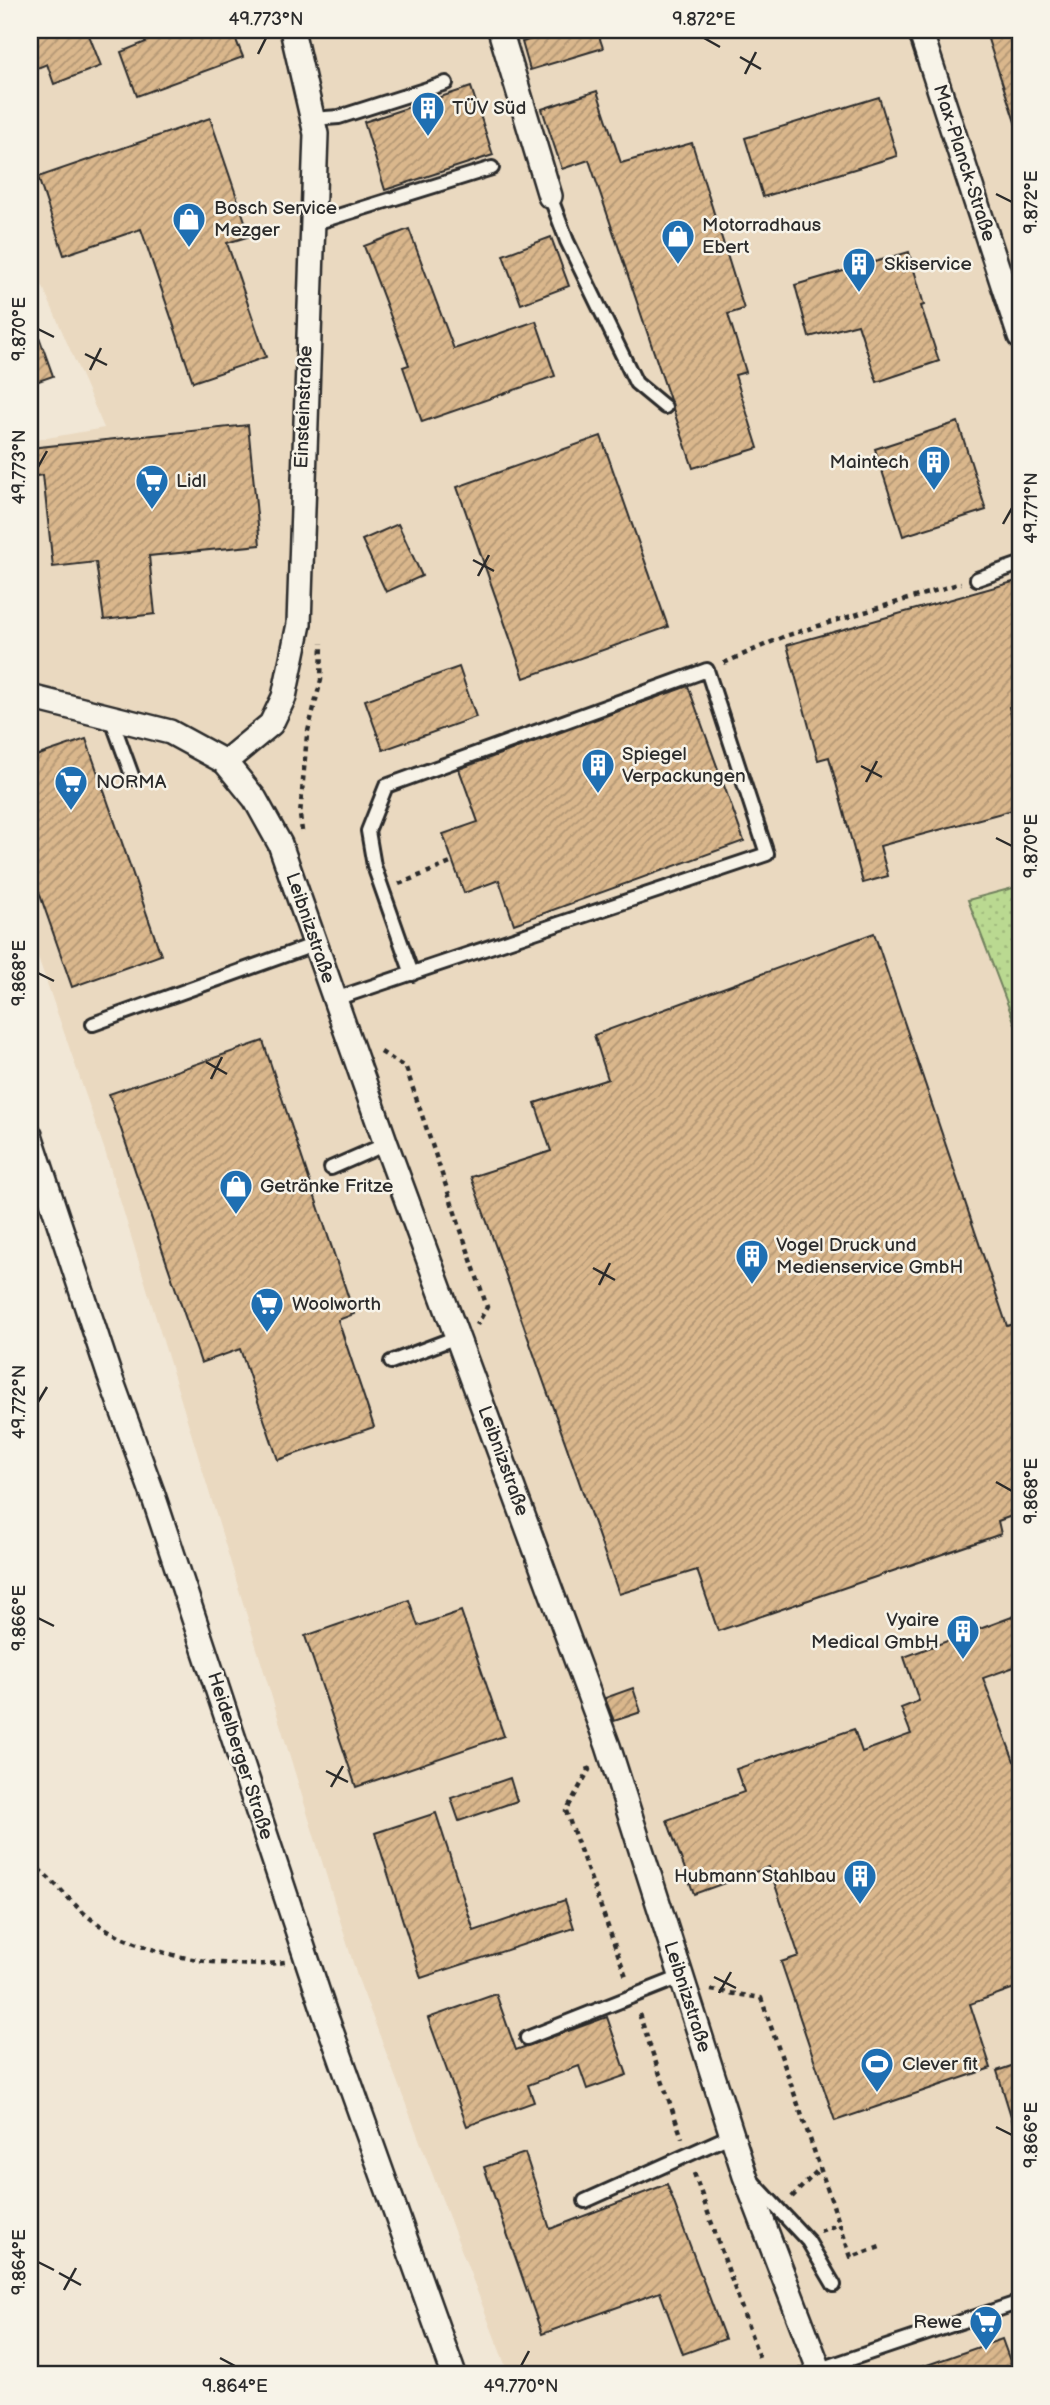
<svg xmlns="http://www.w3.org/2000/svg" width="1050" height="2405" font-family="'Balsamiq Sans',sans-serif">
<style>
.built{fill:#ead9c0}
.green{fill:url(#green-dots);stroke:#72825e;stroke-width:2}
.building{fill:url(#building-hatch);stroke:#2b2b2b;stroke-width:2}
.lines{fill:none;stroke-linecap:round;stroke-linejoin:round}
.lane-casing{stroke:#2b2b2b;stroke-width:18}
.street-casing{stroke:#2b2b2b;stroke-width:28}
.path{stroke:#2b2b2b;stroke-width:4.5;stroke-dasharray:5 5;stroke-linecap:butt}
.lane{stroke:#f7f3e8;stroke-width:12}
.street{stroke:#f7f3e8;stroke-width:23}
.ticks{fill:none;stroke:#2b2b2b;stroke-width:2.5}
.labels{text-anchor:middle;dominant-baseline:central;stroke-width:5;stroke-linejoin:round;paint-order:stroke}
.poi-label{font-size:19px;fill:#2b2b2b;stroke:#f7f3e8;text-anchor:start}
.street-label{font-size:19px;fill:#2b2b2b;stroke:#f7f3e8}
.neatline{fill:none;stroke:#2b2b2b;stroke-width:2.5}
.ticks-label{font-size:18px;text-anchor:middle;fill:#2b2b2b}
</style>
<defs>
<pattern id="green-dots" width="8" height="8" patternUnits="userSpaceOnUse" patternTransform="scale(1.75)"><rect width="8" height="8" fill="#bad991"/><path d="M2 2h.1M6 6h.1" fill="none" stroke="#a0ba7d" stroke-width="1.8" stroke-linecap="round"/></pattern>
<pattern id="building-hatch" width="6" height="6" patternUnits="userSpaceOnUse" patternTransform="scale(1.75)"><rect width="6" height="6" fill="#dab78c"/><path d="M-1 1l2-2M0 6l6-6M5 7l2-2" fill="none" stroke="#b19573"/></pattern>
</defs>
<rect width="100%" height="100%" fill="#f1e7d6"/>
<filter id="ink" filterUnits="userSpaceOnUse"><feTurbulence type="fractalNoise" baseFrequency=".0143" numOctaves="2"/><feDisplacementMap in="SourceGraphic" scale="14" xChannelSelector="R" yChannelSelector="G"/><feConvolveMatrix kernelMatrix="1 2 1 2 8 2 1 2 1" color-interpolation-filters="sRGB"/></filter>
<g filter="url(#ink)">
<path class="built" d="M30,30H1020V2375H509L357,1976L105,1151L30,934V441L104,428L30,257Z"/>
<path class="green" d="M1020,886V1037L968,900Z"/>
<g class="building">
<path d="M30,30H87L101,66L54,84L47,64L30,71Z"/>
<path d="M142,30H232L243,57L137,96L121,52L146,42Z"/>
<path d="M561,30H597L603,48L530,70L522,42Z"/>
<path d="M985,30H1020V124L1016,125Z"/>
<path d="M471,87L493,155L385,190L364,122Z"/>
<path d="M597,91L621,163L692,143L744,309L728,314L746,372L735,375L758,448L693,468L589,160L562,169L542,109Z"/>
<path d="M879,97L897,156L763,197L745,138Z"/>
<path d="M210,118L250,236L227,243L266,357L193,382L141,229L64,255L38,177Z"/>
<path d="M409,229L454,349L536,321L555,376L422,422L403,367L409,365L364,246Z"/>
<path d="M551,237L569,286L521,304L503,255Z"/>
<path d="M909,252L924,305L921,306L939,361L877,382L858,324L809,337L795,285Z"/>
<path d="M33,320L53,376L30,384V321Z"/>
<path d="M958,422L986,510L903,536L875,449Z"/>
<path d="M248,425L260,545L149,556L155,614L104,620L96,562L53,567L43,475L30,477V448Z"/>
<path d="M601,436L668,627L524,678L457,487Z"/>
<path d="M398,524L422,576L386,592L362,540Z"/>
<path d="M1020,580V704L1009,707L1020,747V808L880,846L888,876L863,883L829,757L818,760L787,645Z"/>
<path d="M459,667L476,717L383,750L365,700Z"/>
<path d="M688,686L744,841L514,924L499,880L464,893L443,834L478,822L459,769Z"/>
<path d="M86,739L161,955L72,987L30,866V758Z"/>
<path d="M874,933L1007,1326L1020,1322V1352L1015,1354L1020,1370V1513L998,1521L1001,1534L718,1631L697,1570L619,1594L471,1177L551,1151L535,1103L608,1079L594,1035Z"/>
<path d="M263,1041L354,1314L338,1320L374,1427L278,1460L240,1349L201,1363L109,1094Z"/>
<path d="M409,1600L418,1626L461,1611L504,1736L356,1787L305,1636Z"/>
<path d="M1020,1614V1665L983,1678L1014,1761L1020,1758V1986L970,2004L991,2068L835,2121L781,1962L799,1956L769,1867L694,1894L667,1820L744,1792L736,1769L854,1729L862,1752L911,1734L901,1708L919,1701L904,1657Z"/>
<path d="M633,1688L641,1712L614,1721L605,1698Z"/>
<path d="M510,1778L517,1801L459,1821L451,1798Z"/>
<path d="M436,1813L474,1931L565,1900L574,1928L421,1978L375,1833Z"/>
<path d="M496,1994L516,2050L607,2017L627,2075L587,2089L579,2066L528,2085L534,2102L467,2126L428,2018Z"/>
<path d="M1020,2063V2128L1015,2129L997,2071Z"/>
<path d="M525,2153L550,2229L667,2184L725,2339L683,2354L660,2292L542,2334L484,2167Z"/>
<path d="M1002,2339L1015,2375H907V2372Z"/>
</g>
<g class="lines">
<defs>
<g id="lane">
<path d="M312,119L339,117L446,83"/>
<path d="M550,196L567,241L636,383L665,407"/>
<path d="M312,224L492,168"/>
<path d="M977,579L1020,564"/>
<path d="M110,715L133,778"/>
<path d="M335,999L767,854L707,670L386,786L368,831L374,866L412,974"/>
<path d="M93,1024L316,944"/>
<path d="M331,1168L386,1144"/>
<path d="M391,1362L457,1337"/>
<path d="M527,2038L681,1977"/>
<path d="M752,2181L808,2241L834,2285"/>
<path d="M585,2201L732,2135"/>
<path d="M803,2375L1020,2302"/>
</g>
<g id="street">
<path d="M500,30L550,196"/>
<path d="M920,30L1020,337"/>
<path d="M30,697L170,732L225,762L255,799L280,844L386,1144L608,1746L745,2176L819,2369"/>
<path d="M225,762L271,724L284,697L299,624L316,134L292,30"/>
<path d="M30,1135L109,1374L152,1492L324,2011L454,2375"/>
</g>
</defs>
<use href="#lane" class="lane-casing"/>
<use href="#street" class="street-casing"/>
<g class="path">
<path d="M724,663L785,636L961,583"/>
<path d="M302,831L300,815L307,735L321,680L322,643"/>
<path d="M399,884L453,862"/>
<path d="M381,1052L406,1068L487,1307L477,1325"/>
<path d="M588,1767L589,1770L566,1811L627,1979"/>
<path d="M30,1864C53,1877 68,1901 90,1918C137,1955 227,1971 285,1962"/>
<path d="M711,1990L761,1998L851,2257L880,2247"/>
<path d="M639,2014L682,2138"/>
<path d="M694,2173L760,2360"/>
<path d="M792,2197L820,2168"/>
<path d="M820,2231L839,2224"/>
</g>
<use href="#lane" class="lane"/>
<use href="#street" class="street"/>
</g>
</g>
<path class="ticks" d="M704,38L720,47M258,54L266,38M740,57L761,69M745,74L756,52M996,194L1012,202M38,329L54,337M85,354L107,365M90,370L101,348M38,467L47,451M1003,524L1012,508M473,560L494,571M478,576L489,555M861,766L882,777M866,782L877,761M996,838L1012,846M38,973L54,981M206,1062L227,1074M211,1079L222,1057M593,1268L615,1280M599,1285L610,1263M38,1402L47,1387M996,1482L1012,1491M38,1618L54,1626M326,1771L348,1782M331,1787L343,1766M714,1977L736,1988M719,1993L731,1972M996,2127L1012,2135M38,2262L54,2270M59,2273L81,2285M64,2290L76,2268M220,2358L235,2366M521,2366L529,2351"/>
<defs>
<symbol id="building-pin" viewBox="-11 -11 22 30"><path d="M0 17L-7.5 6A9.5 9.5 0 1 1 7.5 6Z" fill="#1f6fb2" stroke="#f7f3e8"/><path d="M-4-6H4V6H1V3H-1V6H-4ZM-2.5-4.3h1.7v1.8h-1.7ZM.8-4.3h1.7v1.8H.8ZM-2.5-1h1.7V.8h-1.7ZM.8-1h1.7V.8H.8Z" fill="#fff"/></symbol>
<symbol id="shop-pin" viewBox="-11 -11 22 30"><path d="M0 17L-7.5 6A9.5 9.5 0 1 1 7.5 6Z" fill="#1f6fb2" stroke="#f7f3e8"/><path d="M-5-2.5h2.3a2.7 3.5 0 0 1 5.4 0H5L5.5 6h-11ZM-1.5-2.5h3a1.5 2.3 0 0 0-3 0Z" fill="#fff"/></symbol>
<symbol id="supermarket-pin" viewBox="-11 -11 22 30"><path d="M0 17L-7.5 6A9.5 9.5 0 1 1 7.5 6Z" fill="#1f6fb2" stroke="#f7f3e8"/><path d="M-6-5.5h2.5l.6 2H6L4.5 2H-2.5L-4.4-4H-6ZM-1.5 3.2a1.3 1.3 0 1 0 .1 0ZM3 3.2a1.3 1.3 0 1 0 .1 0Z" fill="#fff"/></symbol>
<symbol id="stadium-pin" viewBox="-11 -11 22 30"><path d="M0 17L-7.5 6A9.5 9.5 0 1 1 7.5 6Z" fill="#1f6fb2" stroke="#f7f3e8"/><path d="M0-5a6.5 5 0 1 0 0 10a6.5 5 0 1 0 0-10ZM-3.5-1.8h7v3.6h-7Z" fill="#fff"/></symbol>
</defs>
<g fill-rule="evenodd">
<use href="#building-pin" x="409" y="89" width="38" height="52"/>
<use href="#shop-pin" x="170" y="200" width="38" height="52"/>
<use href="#shop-pin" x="659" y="217" width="38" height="52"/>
<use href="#building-pin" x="840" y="245" width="38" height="52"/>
<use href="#building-pin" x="915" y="443" width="38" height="52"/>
<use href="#supermarket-pin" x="133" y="462" width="38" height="52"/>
<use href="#building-pin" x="579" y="746" width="38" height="52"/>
<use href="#supermarket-pin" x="52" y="763" width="38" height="52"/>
<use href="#shop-pin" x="217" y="1167" width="38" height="52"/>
<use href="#building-pin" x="733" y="1237" width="38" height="52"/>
<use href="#supermarket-pin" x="248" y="1285" width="38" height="52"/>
<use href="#building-pin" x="944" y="1612" width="38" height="52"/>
<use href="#building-pin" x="841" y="1857" width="38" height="52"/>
<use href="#stadium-pin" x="858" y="2045" width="38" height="52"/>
<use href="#supermarket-pin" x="967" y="2303" width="38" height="52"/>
</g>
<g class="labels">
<g class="poi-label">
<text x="452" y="108">TÜV Süd</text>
<text x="214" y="208">Bosch Service<tspan x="214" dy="22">Mezger</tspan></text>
<text x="702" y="225">Motorradhaus<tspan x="702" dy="22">Ebert</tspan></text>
<text x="884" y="264">Skiservice</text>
<text x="909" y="462" text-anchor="end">Maintech</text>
<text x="176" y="481">Lidl</text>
<text x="622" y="754">Spiegel<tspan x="622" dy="22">Verpackungen</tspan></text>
<text x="96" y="782">NORMA</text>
<text x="260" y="1186">Getränke Fritze</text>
<text x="776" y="1245">Vogel Druck und<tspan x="776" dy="22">Medienservice GmbH</tspan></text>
<text x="292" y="1304">Woolworth</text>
<text x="939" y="1620" text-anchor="end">Vyaire<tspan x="939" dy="22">Medical GmbH</tspan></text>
<text x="836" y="1876" text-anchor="end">Hubmann Stahlbau</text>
<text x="902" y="2064">Clever fit</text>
<text x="962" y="2322" text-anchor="end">Rewe</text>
</g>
<g class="street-label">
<text transform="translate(964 163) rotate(72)">Max-Planck-Straße</text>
<text transform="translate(304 407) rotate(-88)">Einsteinstraße</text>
<text transform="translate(310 928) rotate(71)">Leibnizstraße</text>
<text transform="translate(503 1461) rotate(70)">Leibnizstraße</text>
<text transform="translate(240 1756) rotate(72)">Heidelberger Straße</text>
<text transform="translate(687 1997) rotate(72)">Leibnizstraße</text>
</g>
</g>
<rect width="1050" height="2405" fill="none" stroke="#f7f3e8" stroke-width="77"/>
<rect x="38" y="38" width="974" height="2328" class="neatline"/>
<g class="ticks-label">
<text x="266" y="25">49.773°N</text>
<text x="704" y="25">9.872°E</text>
<text transform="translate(1031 202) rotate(-90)" y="6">9.872°E</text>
<text transform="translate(19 329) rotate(-90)" y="6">9.870°E</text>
<text transform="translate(19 467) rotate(-90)" y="6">49.773°N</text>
<text transform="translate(1031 508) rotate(-90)" y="6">49.771°N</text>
<text transform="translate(1031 846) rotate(-90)" y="6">9.870°E</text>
<text transform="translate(19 973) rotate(-90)" y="6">9.868°E</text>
<text transform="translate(19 1402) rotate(-90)" y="6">49.772°N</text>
<text transform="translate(1031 1491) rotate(-90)" y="6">9.868°E</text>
<text transform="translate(19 1618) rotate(-90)" y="6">9.866°E</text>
<text transform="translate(1031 2135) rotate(-90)" y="6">9.866°E</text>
<text transform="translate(19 2262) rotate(-90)" y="6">9.864°E</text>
<text x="235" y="2392">9.864°E</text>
<text x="521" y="2392">49.770°N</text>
</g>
</svg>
